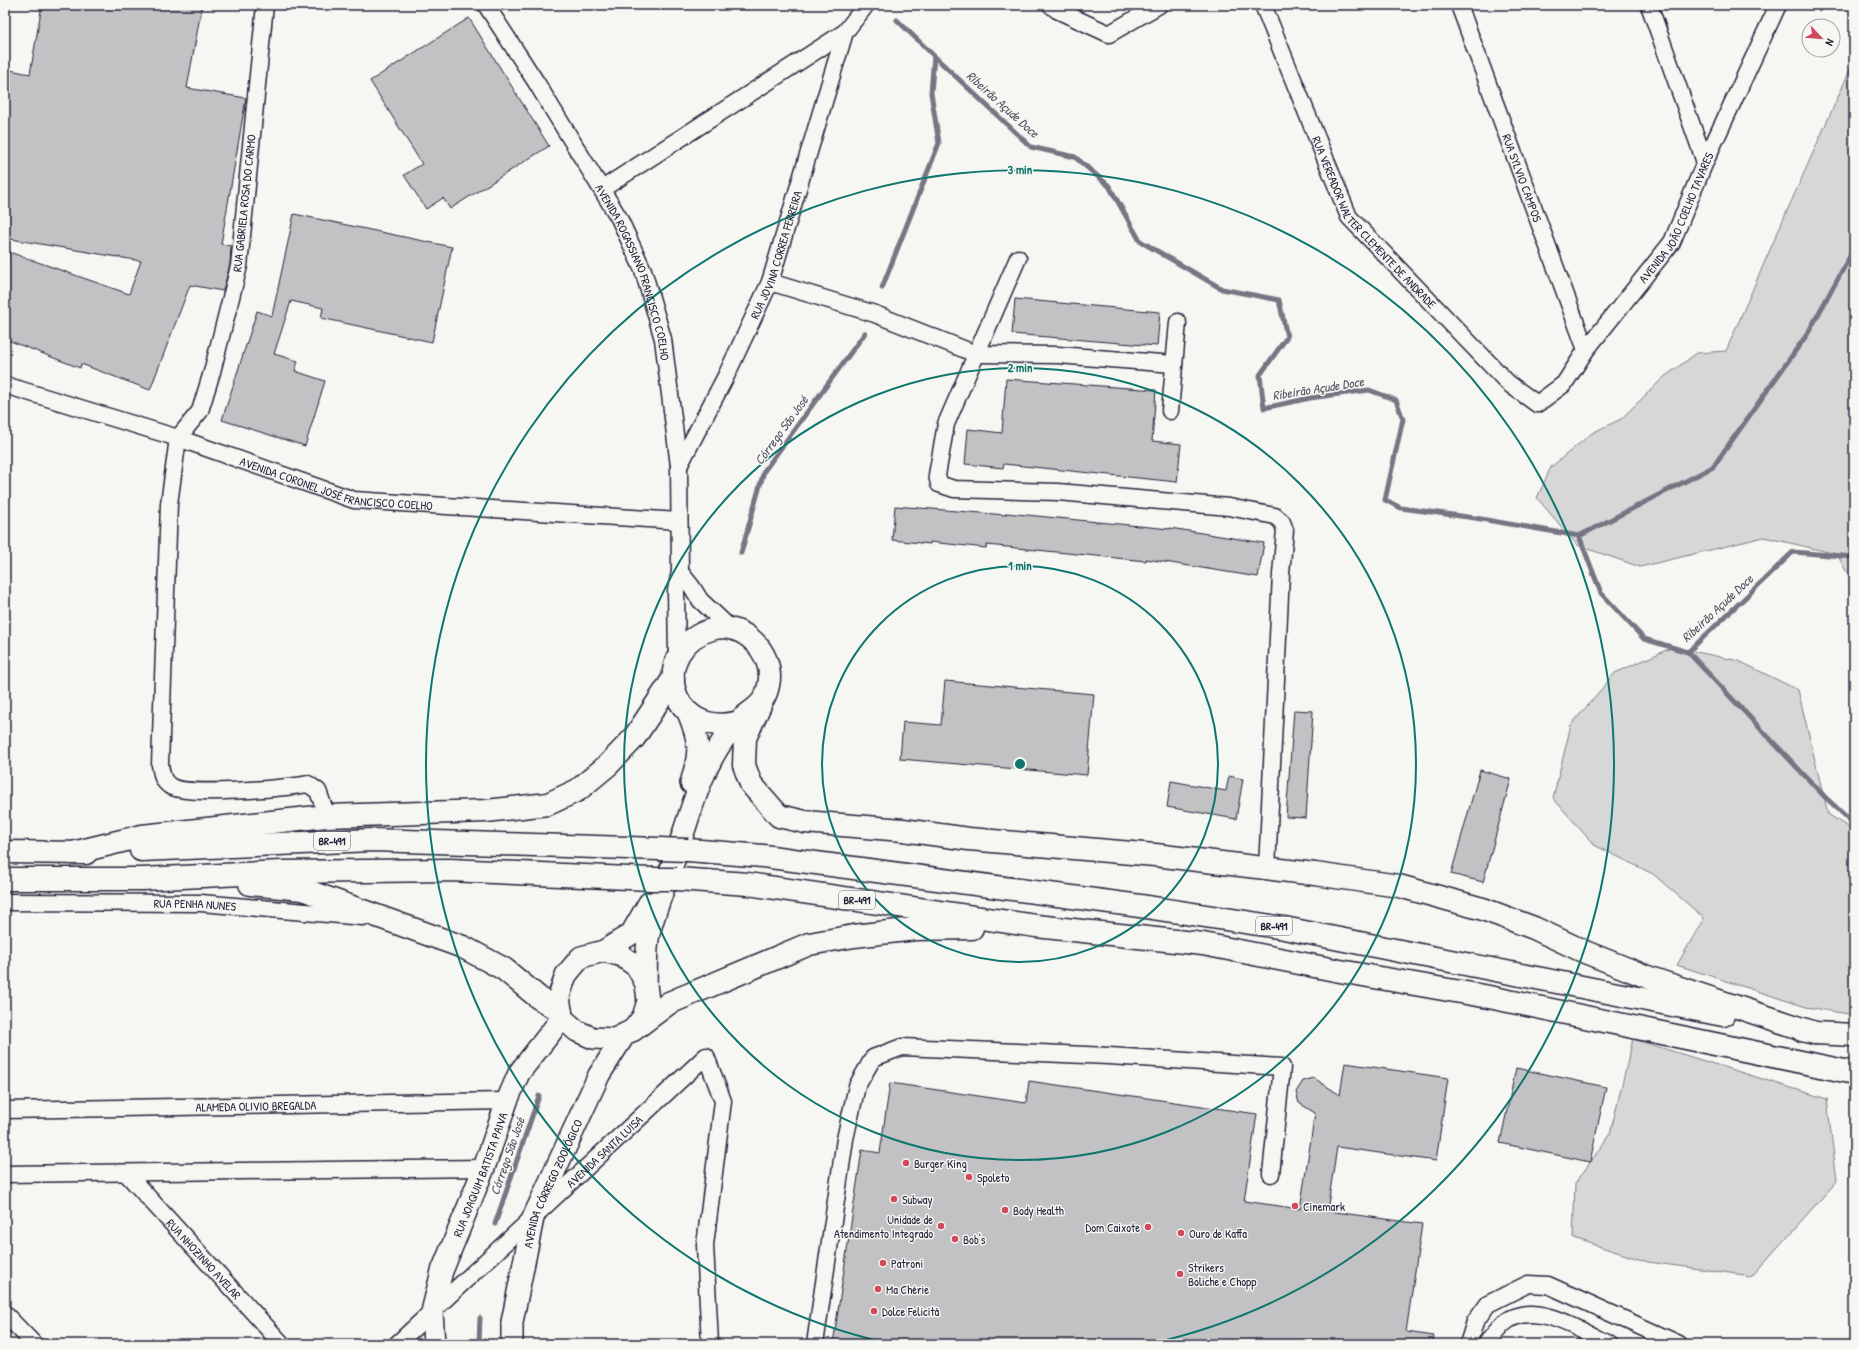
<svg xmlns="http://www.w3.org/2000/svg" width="1859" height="1349" font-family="'Patrick Hand',sans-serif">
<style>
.green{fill:#d7d7d7;stroke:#7c7c89}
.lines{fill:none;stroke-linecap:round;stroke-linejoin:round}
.stream{stroke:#757583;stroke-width:5}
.building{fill:#c2c2c4;stroke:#22223b}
.minor-casing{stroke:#22223b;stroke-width:19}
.major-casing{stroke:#22223b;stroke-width:24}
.highway-casing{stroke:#22223b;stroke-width:25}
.minor{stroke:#f6f6f2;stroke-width:16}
.major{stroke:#f6f6f2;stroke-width:21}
.highway{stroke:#f6f6f2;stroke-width:22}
.highway-bridge-casing{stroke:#22223b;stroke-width:25;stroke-linecap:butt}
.highway-bridge{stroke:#f6f6f2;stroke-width:22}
.ring{fill:none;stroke:#0f766e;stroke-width:2}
.poi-dot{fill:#d1495b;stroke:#f6f6f2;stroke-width:1.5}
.labels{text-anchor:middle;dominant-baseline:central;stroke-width:3;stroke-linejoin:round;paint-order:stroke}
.shield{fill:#f6f6f2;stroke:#626272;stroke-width:1}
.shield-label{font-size:11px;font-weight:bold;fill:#22223b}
.street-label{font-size:12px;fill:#22223b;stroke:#f6f6f2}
.poi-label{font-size:12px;fill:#22223b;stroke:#f6f6f2;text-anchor:start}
.water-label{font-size:13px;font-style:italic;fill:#535365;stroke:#f6f6f2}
.centre{fill:#0f766e;stroke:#f6f6f2;stroke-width:2}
.ring-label{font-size:12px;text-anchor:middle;font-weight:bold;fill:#0f766e;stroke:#f6f6f2;stroke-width:3;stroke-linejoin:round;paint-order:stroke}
</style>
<rect width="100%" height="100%" fill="#f6f6f2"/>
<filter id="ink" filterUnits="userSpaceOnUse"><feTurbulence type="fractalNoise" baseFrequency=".025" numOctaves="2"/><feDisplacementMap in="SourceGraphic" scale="8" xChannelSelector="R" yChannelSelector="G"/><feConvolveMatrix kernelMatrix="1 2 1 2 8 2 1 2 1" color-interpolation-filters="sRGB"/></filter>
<g filter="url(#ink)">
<g class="green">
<path d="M1854,61V586L1837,554L1764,537L1640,567L1577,545L1537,498L1551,467L1592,433L1621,419L1663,378L1697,353L1726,351L1779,229Z"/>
<path d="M1673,647L1739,661L1798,690L1828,814L1854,831V1015L1806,1007L1677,965L1704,918L1653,874L1594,845L1553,798L1571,725L1615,673Z"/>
<path d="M1633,1039L1827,1099L1837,1181L1752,1276L1648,1262L1573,1238L1575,1184L1610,1134Z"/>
</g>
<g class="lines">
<g class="stream">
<path d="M934,56L1031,147L1075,157L1109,186L1140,241L1222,289L1279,300L1287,337L1260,375L1264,408L1310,398L1369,390L1396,400L1403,419L1385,500L1401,508L1475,518L1579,536L1601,593L1644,639L1688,652L1793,552L1854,557"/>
<path d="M882,288L939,143L931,93L934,56L897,20"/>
<path d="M1579,536L1713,467L1808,333L1854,249"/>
<path d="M741,553L764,471L865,333"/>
<path d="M1688,652L1825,797L1854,824"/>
<path d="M495,1224L539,1096"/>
<path d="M479,1344L480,1318"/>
</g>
</g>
<g class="building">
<path d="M42,5H202L187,88L246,98L221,244L231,246L230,264L223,291L190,285L150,390L81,364L80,368L5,339V291L9,252L129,294L141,261L5,238V69L30,74Z"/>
<path d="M469,18L549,146L450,209L443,198L426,209L404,175L422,164L370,81Z"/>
<path d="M294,214L452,247L432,342L321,318L323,308L291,301L274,354L298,361L295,371L325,381L305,446L222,420L257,311L272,316Z"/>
<path d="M1015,299L1160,312L1157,346L1012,334Z"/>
<path d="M1006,379L1156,390L1152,441L1181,444L1177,482L1004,464L1003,468L965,464L968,429L1002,433Z"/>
<path d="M895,506L1006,515V513L1170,529V528L1264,543L1258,577L1146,559V561L987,545L986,548L930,542V544L892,540Z"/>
<path d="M945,681L1094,694L1087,775L900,759L903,722L941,725Z"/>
<path d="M1294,710L1313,711L1306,818L1286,817Z"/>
<path d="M1480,770L1511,779L1483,882L1451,874Z"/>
<path d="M1229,776L1243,779L1236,819L1167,807L1171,781L1226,791Z"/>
<path d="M1345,1063L1448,1078L1436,1161L1337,1147L1327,1211L1422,1224L1406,1332L1434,1336L1433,1344H833L862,1150L880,1153L890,1083L1026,1103L1029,1081L1257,1114L1244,1201L1300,1209L1315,1113L1299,1103L1296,1092L1303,1081L1314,1078L1340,1095Z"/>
<path d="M1516,1068L1606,1087L1590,1162L1500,1143Z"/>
</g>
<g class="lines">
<defs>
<g id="minor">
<path d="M265,5L239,266L212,372L200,411L178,438L169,504L160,765C162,774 162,781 170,786C186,797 286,788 308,784L318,791L327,816"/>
<path id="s1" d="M486,5L536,82L619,218L643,270L663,339L679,466L680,572L676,590L677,658"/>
<path d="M1051,5L1057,10L1109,34L1159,5"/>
<path id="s2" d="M1263,5L1349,217L1508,383L1537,404L1564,384L1586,350L1672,242L1705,162L1778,5"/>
<path id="s3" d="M1459,5L1586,350"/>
<path d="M1649,5L1705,162"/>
<path d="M602,189L845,32L866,5"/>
<path d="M1018,258L946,424L937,475L939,484L954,489L1058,492L1229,507L1275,516L1282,522L1285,530L1281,574L1267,869"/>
<path d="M770,282L875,314L976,354L1058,355L1174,364"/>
<path id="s4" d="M5,385L178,438L354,500L679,521"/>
<path d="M1170,411L1178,322"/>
<path id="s5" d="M679,466L726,376L770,282L845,32"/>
<path d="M680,572L692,587L700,600L731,629"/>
<path id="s6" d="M5,902L201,903L363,917"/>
<path id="s7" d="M5,1110L507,1101"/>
<path id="s8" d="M126,1173L282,1344"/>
<path d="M5,1174L484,1168"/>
<path d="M5,1314L34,1344"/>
<path id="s9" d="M397,1344L706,1056L723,1101L705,1245L710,1344"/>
<path d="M815,1344L845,1139L857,1086L873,1058L902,1047L1109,1056L1282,1067L1271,1174"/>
<path d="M1468,1344L1475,1322L1488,1304L1528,1284L1548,1285L1679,1344"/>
<path d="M1486,1344C1492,1337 1499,1327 1507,1321C1536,1300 1582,1331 1609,1344"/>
</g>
<g id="major">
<path d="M688,712C700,742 701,751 691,783"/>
<path d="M604,951L622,956L637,967L646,984L648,1001L643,1017L633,1030L615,1039L593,1038L577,1031L562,1018L559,996L566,975L581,957Z"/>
<path d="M604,951L631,934L649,903"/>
<path d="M646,984C647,967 645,946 650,930C657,904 668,878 677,852C689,818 698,780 718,748C723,740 731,729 738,722C752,708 765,707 769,683C774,653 743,621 713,629C648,647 667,739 738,722"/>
<path id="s10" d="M434,1344L432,1312L442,1271L484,1168L507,1101L519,1073L562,1018"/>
<path id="s11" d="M512,1344V1322L533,1218L599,1075L625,1034"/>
</g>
<g id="highway">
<path d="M760,705L745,738L744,765L751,784L779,816L805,822L903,830L969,839L1155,855L1315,874L1399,886L1483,909L1534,928L1585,952L1650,978L1815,1033"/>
<path d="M141,850L372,840L659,849"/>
<path d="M688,850L763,856L1140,906L1284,928L1723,1015"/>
<path d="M5,852L86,853"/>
<path d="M73,853L142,836L327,816L486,811L548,804L578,790L608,765L634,738L673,679"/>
<path d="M5,879H143L281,872L450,870L651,879"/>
<path d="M677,879L748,884L1036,926L1203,944L1340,971L1489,997L1854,1073"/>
<path d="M250,884L302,889L463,947L504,969L539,998L561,1012"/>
<path d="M633,1030L669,1003L809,944L854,936L915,929L972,928"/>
<path d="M1802,1030L1815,1033L1854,1035"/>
</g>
</defs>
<use href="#minor" class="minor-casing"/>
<use href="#major" class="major-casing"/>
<use href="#highway" class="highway-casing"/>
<use href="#minor" class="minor"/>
<use href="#major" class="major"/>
<use href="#highway" class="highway"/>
<defs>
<g id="highway-bridge">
<path d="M659,849L688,850"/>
<path d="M651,879H677"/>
</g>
</defs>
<use href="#highway-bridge" class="highway-bridge-casing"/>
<use href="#highway-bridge" class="highway-bridge"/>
</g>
</g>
<g class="ring">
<circle cx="1020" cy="764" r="198"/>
<circle cx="1020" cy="764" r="396"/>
<path d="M891 1344A594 594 0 1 1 1149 1344"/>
</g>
<g class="poi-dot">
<circle cx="906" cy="1163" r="4"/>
<circle cx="969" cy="1177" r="4"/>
<circle cx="894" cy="1199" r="4"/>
<circle cx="1295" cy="1206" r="4"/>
<circle cx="1005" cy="1210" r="4"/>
<circle cx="941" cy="1226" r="4"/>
<circle cx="1148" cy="1227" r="4"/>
<circle cx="1181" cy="1233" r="4"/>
<circle cx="955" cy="1239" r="4"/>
<circle cx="883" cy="1263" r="4"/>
<circle cx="1180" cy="1274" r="4"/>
<circle cx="878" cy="1289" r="4"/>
<circle cx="874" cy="1311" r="4"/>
</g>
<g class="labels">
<g class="shield">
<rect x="314" y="832" width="36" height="18" rx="3"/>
<rect x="839" y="891" width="36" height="18" rx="3"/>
<rect x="1256" y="917" width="36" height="18" rx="3"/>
</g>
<g class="shield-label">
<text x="332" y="841">BR-491</text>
<text x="857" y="900">BR-491</text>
<text x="1274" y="926">BR-491</text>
</g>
<g class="street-label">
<text stroke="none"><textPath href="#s3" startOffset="184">RUA SYLVIO CAMPOS</textPath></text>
<text transform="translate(244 203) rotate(-84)">RUA GABRIELA ROSA DO CARMO</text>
<text stroke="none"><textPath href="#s2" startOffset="730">AVENIDA JOÃO COELHO TAVARES</textPath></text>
<text stroke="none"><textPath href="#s2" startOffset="247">RUA VEREADOR WALTER CLEMENTE DE ANDRADE</textPath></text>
<text stroke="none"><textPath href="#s5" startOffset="233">RUA JOVINA CORREA FERREIRA</textPath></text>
<text stroke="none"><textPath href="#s1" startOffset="307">AVENIDA ROGASSIANO FRANCISCO COELHO</textPath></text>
<text stroke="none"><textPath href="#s4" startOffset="347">AVENIDA CORONEL JOSÉ FRANCISCO COELHO</textPath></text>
<text stroke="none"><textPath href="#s6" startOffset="190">RUA PENHA NUNES</textPath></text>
<text stroke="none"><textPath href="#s7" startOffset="251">ALAMEDA OLIVIO BREGALDA</textPath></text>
<text stroke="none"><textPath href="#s9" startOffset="283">AVENIDA SANTA LUISA</textPath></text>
<text stroke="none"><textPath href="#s10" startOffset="178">RUA JOAQUIM BATISTA PAIVA</textPath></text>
<text stroke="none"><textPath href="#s11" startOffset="167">AVENIDA CÓRREGO ZOOLÓGICO</textPath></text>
<text stroke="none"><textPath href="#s8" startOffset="116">RUA NHOZINHO AVELAR</textPath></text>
</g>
<g class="poi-label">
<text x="914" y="1163">Burger King</text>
<text x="977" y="1177">Spoleto</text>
<text x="902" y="1199">Subway</text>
<text x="1303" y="1206">Cinemark</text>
<text x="1013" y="1210">Body Health</text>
<text x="933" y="1219" text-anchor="end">Unidade de<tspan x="933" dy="14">Atendimento Integrado</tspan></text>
<text x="1140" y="1227" text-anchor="end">Dom Caixote</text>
<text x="1189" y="1233">Ouro de Kaffa</text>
<text x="963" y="1239">Bob's</text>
<text x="891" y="1263">Patroni</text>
<text x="1188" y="1267">Strikers<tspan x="1188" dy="14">Boliche e Chopp</tspan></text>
<text x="886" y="1289">Ma Chérie</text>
<text x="882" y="1311">Dolce Felicità</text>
</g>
<g class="water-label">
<text transform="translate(1003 104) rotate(42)">Ribeirão Açude Doce</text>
<text transform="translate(1318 388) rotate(-9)">Ribeirão Açude Doce</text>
<text transform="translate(781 430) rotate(-54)">Córrego São José</text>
<text transform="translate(1717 608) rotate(-43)">Ribeirão Açude Doce</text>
<text transform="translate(507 1156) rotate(-71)">Córrego São José</text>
</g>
</g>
<circle cx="1020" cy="764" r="6" class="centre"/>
<g class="ring-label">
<text x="1020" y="174">3 min</text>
<text x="1020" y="372">2 min</text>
<text x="1020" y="570">1 min</text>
</g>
<rect width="1859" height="1349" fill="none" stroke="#f6f6f2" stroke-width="20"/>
<rect x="10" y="10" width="1839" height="1329" fill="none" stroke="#22223b" stroke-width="1.5" filter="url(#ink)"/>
<g transform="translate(1821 38) rotate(116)"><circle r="19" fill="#f6f6f2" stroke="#a1a1a9"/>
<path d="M0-3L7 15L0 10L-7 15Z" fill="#d1495b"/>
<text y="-6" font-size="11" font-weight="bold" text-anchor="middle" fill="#22223b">N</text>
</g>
</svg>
